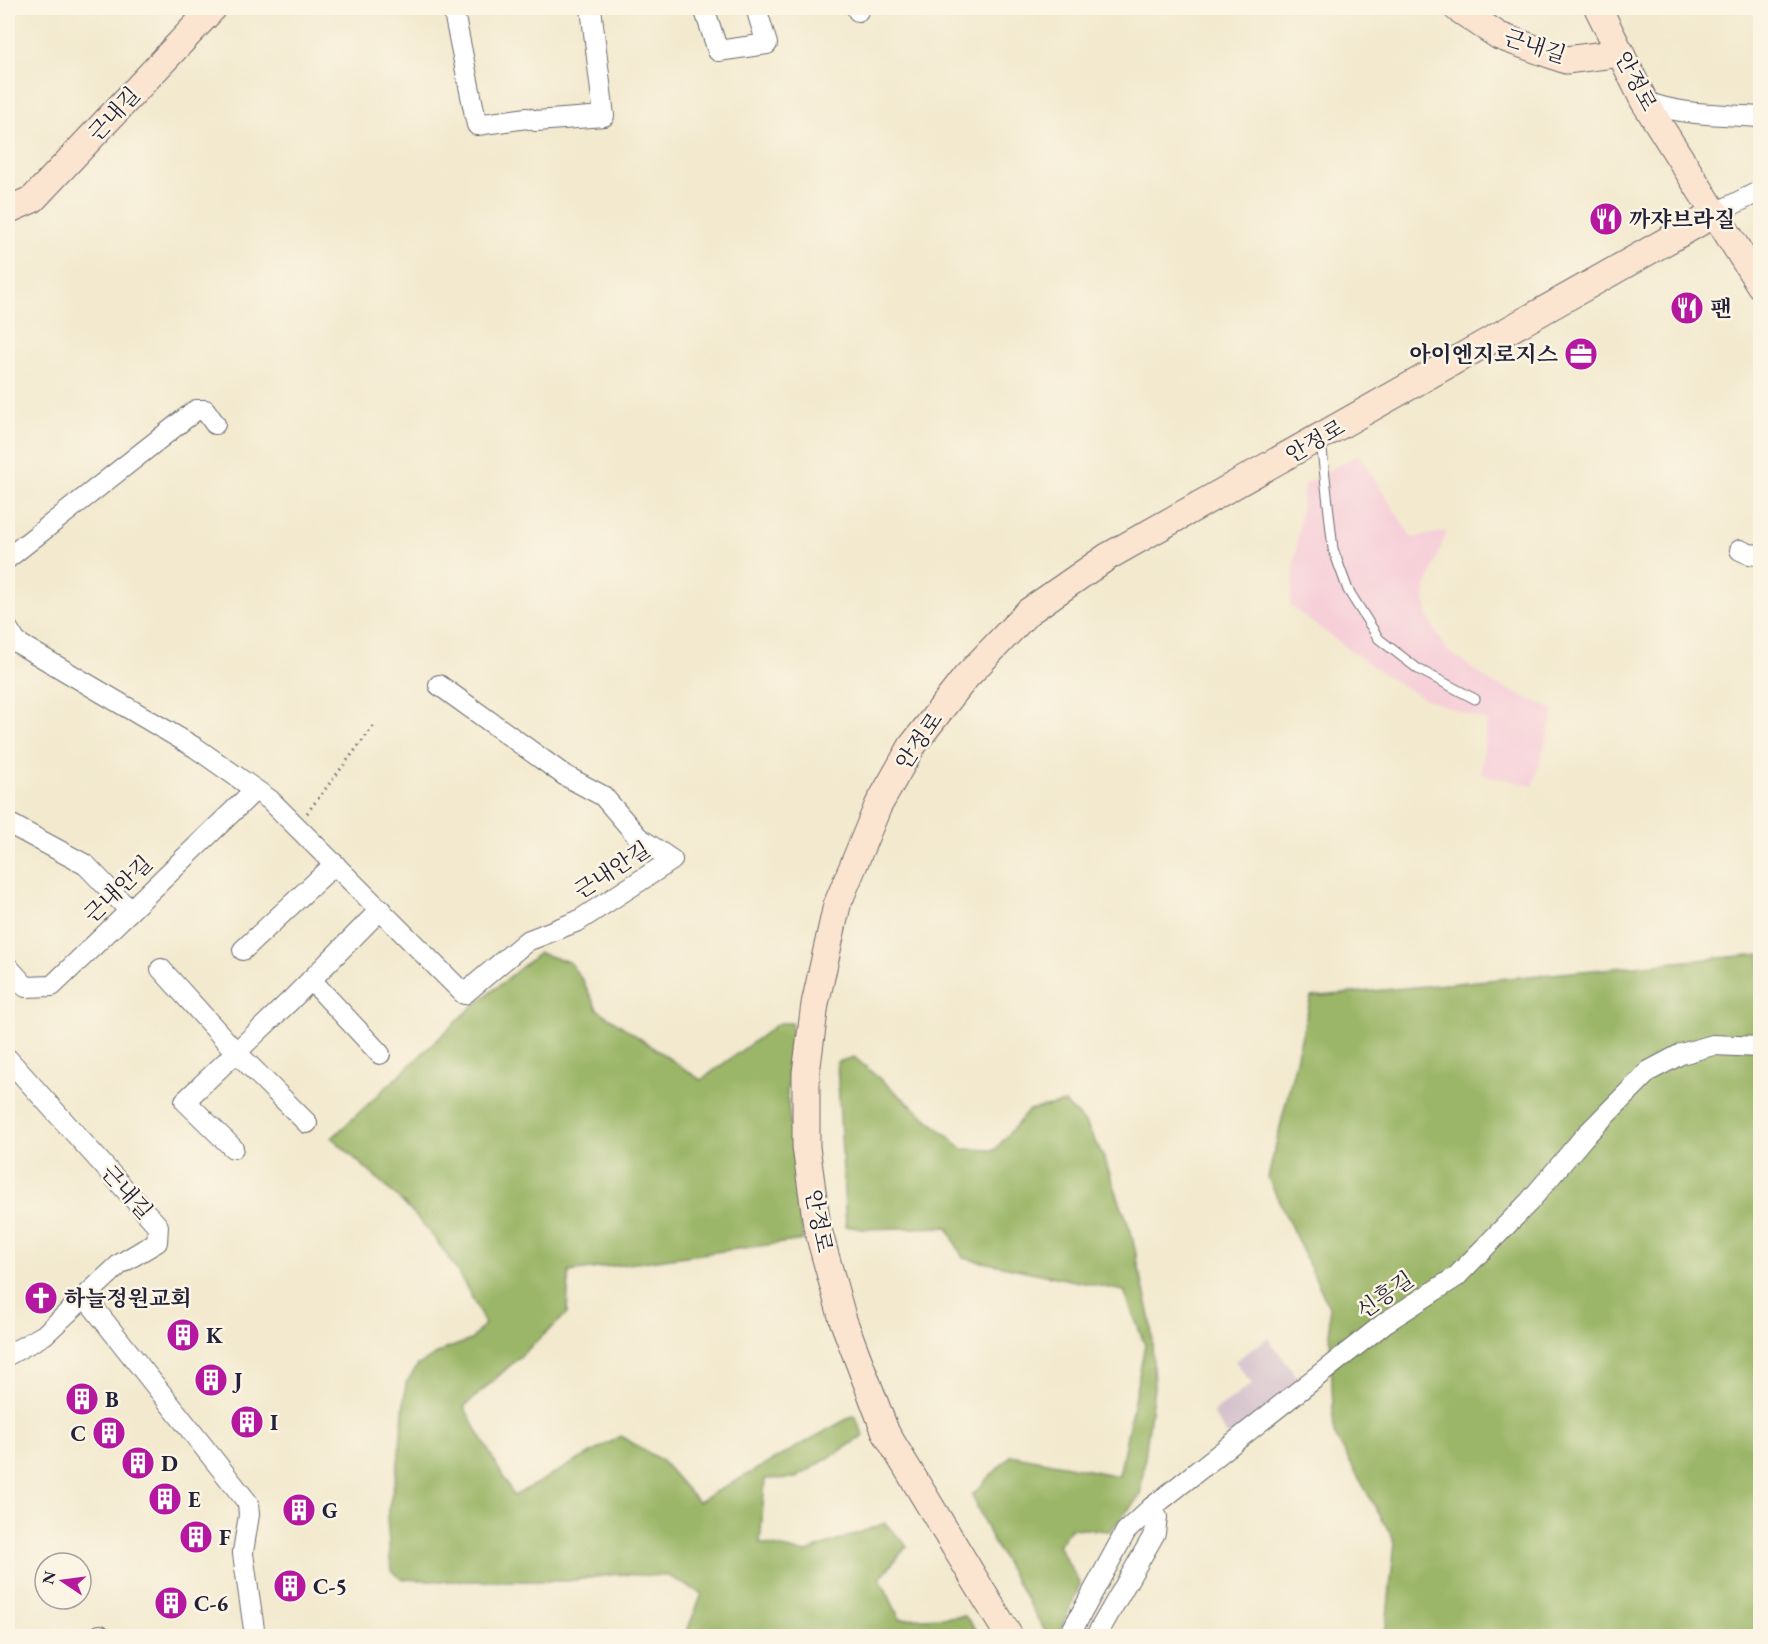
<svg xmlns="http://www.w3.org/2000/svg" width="1768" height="1644" font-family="'EB Garamond','Noto Serif KR',serif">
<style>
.built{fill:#f6cfd9}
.industrial{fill:#d1bdcb}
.forest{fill:#9bb667;stroke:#5e6c51;stroke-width:1.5}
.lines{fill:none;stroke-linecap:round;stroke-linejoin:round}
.lane-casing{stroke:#6b686e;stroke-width:11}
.street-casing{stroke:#6b686e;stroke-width:22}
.secondary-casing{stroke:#6b686e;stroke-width:29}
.path{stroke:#6b686e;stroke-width:3;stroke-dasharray:1.5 4.5;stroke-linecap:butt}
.lane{stroke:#fff;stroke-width:9}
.street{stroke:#fff;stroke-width:20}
.secondary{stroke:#fce5d0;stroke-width:27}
.labels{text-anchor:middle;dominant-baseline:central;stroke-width:5;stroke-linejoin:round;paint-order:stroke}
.street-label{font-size:22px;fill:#22223b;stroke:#fcf5e5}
.poi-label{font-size:22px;font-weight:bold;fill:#22223b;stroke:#fcf5e5;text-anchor:start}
</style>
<rect width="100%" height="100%" fill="#fcf5e5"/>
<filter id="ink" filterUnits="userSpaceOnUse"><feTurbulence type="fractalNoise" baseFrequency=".0167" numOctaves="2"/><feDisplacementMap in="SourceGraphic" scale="12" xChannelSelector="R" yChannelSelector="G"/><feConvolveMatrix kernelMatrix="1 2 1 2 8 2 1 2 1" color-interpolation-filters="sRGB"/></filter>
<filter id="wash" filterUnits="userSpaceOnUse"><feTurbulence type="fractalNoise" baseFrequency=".008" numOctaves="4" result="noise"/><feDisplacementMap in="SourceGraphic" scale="24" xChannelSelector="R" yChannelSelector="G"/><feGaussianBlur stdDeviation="1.35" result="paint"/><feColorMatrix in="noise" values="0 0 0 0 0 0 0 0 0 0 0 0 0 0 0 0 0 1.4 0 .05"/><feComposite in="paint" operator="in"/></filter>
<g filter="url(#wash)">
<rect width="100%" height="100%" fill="#f2e9ce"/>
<path class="built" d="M1359,454L1412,538L1447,531L1425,590L1427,616L1447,650L1492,683L1555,710L1533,786L1481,774L1487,721L1425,699L1380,672L1290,606L1304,484Z"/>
<path class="industrial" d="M1268,1338L1302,1384L1229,1437L1212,1413L1252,1384L1235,1361Z"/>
<g class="forest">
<path d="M539,953L569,962L583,981L597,1009L701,1080L779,1023H792L787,1093L803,1240L569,1272L567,1314L464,1407L514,1496L621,1436L661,1460L698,1502L854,1415L864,1436L796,1478L765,1479L760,1543L804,1553L885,1523L907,1546L880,1578L900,1619L965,1616L981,1636H685L702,1594L669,1576L617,1574L568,1581H444L403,1579L391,1571L387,1517L398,1464L406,1383L418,1365L446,1349L471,1340L485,1324C472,1297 459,1271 441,1247C413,1207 368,1171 332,1138L471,1008Z"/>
<path d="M1760,954V1636H1385L1395,1542L1334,1434L1329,1307L1268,1178L1311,997Z"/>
<path d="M854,1057L963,1149L995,1150L1029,1110L1065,1103L1085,1123L1104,1158L1131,1232L1151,1321L1154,1387L1140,1496L1110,1531L1071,1528L1058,1545L1080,1584L1058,1636H1048L992,1540L972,1495L1011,1455L1119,1476L1145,1345L1124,1291L963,1258L947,1227L863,1229L846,1226L837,1062Z"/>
</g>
</g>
<g filter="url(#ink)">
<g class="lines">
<defs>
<path id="lane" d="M1321,441L1333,549L1348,590L1379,639L1418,669L1475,699"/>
<g id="street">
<path d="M453,8L477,125L527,118L536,121L604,116L591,8"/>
<path d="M704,8L718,51L767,44L756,8"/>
<path d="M857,8L858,11"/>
<path d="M1644,101C1680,116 1722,114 1760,117"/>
<path d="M1716,213L1760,191"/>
<path d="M1740,550L1749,554L1760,555"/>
<path d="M8,558L196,410H205L215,424"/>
<path d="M8,629L16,642L196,748L270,800L464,994L527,941L578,921L672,860L638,837L603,796L564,775L439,685"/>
<path d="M8,823L86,865L130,911"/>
<path d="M243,950L335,864"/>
<path d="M8,967L26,987L52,986L255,790"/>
<path d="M161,969L235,1051L307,1123"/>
<path d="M311,980L380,1054"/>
<path d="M8,1059L158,1226L157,1242L120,1264L44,1335L8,1355"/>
<path d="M233,1148L185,1101L292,999L381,909"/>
<path d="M86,1298L248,1503L249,1515L243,1552"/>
<path d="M243,1554L255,1636"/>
<path d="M100,1635V1636"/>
<path d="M1069,1636L1126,1531L1151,1508L1386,1322L1456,1277L1529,1202L1584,1137L1649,1071L1681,1054L1713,1045L1760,1047"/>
<path d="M1096,1636L1155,1533L1157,1517L1151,1508"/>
</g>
<g id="secondary">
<path d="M1457,8L1499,36L1566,60L1621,53"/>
<path d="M1598,8L1644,101L1760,285"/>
<path d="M8,210L33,199L213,8"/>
<path d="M1009,1636L886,1433L843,1320L817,1226L806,1147V1073L815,1004L837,905L878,806L912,746L966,677L1028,612L1107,557L1716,213"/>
</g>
</defs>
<use href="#lane" class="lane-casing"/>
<use href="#street" class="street-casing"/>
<use href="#secondary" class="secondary-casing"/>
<path class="path" d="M307,813L376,723"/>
<use href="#lane" class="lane"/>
<use href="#street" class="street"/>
<use href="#secondary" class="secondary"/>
</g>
</g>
<defs>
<symbol id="restaurant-disc" viewBox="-11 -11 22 22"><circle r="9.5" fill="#b5179e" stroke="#fcf5e5"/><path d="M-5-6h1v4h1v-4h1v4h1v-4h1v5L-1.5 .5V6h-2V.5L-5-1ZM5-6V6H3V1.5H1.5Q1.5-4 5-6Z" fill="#fff"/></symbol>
<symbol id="office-disc" viewBox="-11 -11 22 22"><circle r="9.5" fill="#b5179e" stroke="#fcf5e5"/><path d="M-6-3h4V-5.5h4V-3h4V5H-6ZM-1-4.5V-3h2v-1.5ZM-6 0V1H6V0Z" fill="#fff"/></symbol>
<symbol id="church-disc" viewBox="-11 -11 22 22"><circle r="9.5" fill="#b5179e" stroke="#fcf5e5"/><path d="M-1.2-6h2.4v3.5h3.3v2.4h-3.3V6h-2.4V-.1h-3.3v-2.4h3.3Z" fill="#fff"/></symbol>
<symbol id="building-disc" viewBox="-11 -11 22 22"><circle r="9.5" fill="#b5179e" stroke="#fcf5e5"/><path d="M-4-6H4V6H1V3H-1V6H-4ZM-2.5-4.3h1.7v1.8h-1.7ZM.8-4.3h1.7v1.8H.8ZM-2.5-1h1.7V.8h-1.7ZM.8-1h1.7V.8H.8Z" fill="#fff"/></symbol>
</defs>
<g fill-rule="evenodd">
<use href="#restaurant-disc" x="1587" y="200" width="38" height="38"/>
<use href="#restaurant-disc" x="1668" y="289" width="38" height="38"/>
<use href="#office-disc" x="1562" y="335" width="38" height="38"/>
<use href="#church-disc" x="22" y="1279" width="38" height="38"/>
<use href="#building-disc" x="164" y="1316" width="38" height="38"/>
<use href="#building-disc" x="192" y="1361" width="38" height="38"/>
<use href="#building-disc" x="63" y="1380" width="38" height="38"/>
<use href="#building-disc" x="228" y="1403" width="38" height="38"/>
<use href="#building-disc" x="90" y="1414" width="38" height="38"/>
<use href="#building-disc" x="119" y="1444" width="38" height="38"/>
<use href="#building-disc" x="146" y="1480" width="38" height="38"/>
<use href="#building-disc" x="280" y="1491" width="38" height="38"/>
<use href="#building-disc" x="177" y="1518" width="38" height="38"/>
<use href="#building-disc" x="271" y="1567" width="38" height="38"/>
<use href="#building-disc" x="152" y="1584" width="38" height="38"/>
</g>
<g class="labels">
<g class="street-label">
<text transform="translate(1535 46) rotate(18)">근내길</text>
<text transform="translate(1636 81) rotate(62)">안정로</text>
<text transform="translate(114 114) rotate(-47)">근내길</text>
<text transform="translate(1315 441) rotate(-30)">안정로</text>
<text transform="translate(919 741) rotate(-55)">안정로</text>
<text transform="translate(612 870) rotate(-33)">근내안길</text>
<text transform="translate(118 889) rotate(-44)">근내안길</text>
<text transform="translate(127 1192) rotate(48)">근내길</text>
<text transform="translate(819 1221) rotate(79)">안정로</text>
<text transform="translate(1385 1295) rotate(-35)">신흥길</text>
</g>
<g class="poi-label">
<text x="1629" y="219">까쟈브라질</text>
<text x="1710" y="308">팬</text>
<text x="1558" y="354" text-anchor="end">아이엔지로지스</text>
<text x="64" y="1298">하늘정원교회</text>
<text x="206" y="1335">K</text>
<text x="234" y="1380">J</text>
<text x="105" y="1399">B</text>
<text x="270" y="1422">I</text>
<text x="86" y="1433" text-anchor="end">C</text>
<text x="161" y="1463">D</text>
<text x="188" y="1499">E</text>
<text x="322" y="1510">G</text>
<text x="219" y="1537">F</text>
<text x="313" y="1586">C-5</text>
<text x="194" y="1603">C-6</text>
</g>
</g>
<rect width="1768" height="1644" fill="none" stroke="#fcf5e5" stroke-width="30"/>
<g transform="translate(63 1581) rotate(283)"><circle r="28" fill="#fcf5e5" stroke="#a5a1a1" stroke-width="1.5"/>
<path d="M0-4.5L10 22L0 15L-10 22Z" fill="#b5179e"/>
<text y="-9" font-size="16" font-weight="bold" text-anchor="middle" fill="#22223b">N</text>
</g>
</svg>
